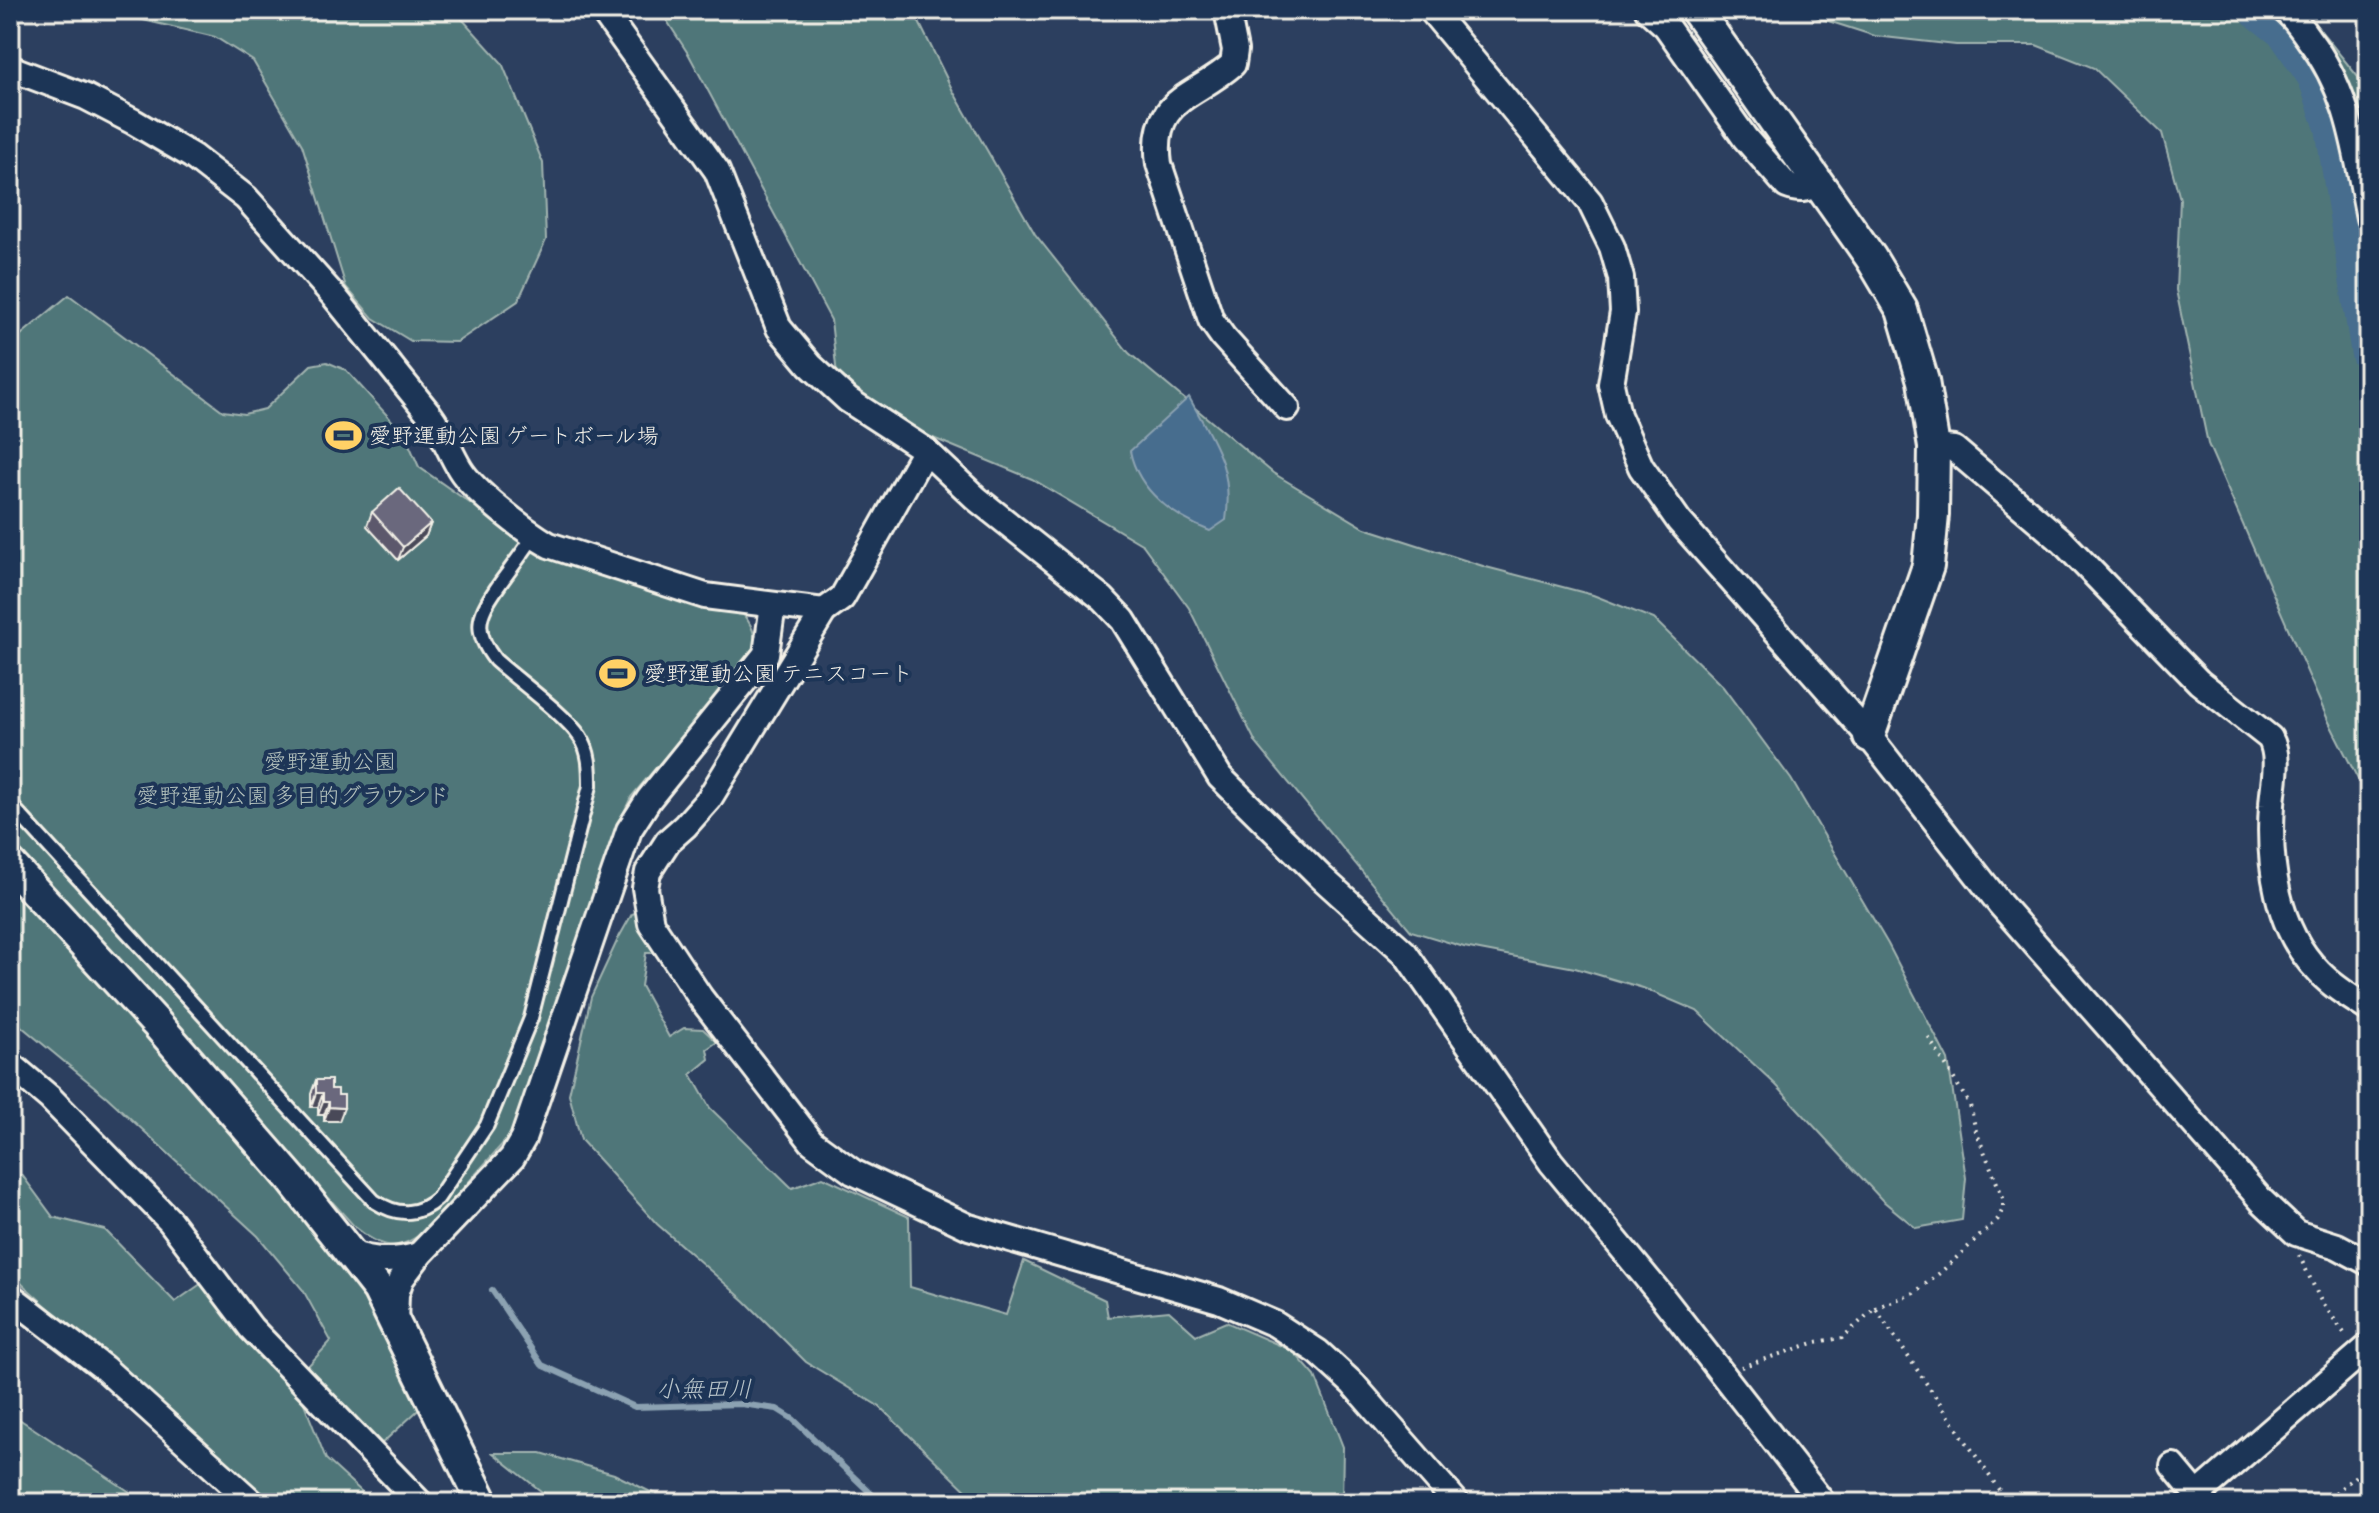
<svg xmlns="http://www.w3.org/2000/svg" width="2379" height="1513" font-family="Pangolin,'Klee One',sans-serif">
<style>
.green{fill:#4f7679;stroke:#a2b4b0;stroke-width:2}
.water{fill:#466d8e;stroke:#8ca2b2;stroke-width:2}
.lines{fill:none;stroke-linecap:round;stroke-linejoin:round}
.stream{stroke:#8ca2b2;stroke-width:6}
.river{stroke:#466d8e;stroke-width:36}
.service-casing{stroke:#f4f1e8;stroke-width:18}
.minor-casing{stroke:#f4f1e8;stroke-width:30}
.tertiary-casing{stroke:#f4f1e8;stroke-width:36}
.path{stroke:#f4f1e8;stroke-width:4;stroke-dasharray:2 6;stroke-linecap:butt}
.service{stroke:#1d3557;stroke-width:12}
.minor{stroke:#1d3557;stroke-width:24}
.tertiary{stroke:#1d3557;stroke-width:30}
.wall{fill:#5b596c;stroke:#f4f1e8;stroke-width:2}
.shaded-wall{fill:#4a4958;stroke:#f4f1e8;stroke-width:2}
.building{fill:#6a687d;stroke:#f4f1e8;stroke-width:2}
.labels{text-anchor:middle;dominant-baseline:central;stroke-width:8;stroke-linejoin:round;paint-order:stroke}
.poi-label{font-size:22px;fill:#f4f1e8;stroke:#1d3557;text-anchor:start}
.park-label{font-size:22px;fill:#b2c0bc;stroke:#1d3557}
.water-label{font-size:24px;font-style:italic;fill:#b7c3c8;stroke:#1d3557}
</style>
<rect width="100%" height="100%" fill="#2c3f5f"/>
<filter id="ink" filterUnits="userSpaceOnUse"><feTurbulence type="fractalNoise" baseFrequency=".0125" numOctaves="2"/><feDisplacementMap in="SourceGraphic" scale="16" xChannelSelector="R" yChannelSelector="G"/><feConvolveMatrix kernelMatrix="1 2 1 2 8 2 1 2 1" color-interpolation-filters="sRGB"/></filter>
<g filter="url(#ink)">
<g class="green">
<path d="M101,10H454L502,63L543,163L546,240L518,301L457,342L411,341L373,318L346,287L302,145L253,61L215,37Z"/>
<path d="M660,10H913L953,91L1035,234L1129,353L1273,473L1365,528L1486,567L1593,595L1654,619L1723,687L1791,779L1888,944L1948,1060L1966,1178L1962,1220L1916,1228L1882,1200L1776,1085L1697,1011L1643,988L1575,968L1464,947L1411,931L1256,743L1189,608L1143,545L1032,479L880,416L838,385L831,320L689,55Z"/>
<path d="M1794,10H2304L2358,77L2369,130V801L2328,720L2208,444L2176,290L2180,199L2162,133L2094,68L2036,45H1956L1875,36Z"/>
<path d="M69,295L223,411L244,414L265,409L311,365L327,362L346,370L405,435L419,467L545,556L712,607L741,612C752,624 756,634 755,651L631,797L618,825L514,1131L426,1230C398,1253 381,1249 354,1226L10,843V344Z"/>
<path d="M10,876L352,1265L426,1403L380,1445L307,1367L331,1341L303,1290L258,1236L107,1097L10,1017Z"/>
<path d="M642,910L661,953H646L641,986L669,1037L684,1028L703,1029L717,1042L707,1049L709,1059L691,1074L710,1108L792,1188L823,1177L909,1217L910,1287L1006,1315L1024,1261L1105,1300L1108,1317L1169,1311L1196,1335L1226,1322L1293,1351L1315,1376L1343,1447L1342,1503H979L880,1407L806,1362L745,1301L657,1224L581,1140L569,1094L591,997L618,939L632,914Z"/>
<path d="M10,1175H22L53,1217L105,1230L175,1302L205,1281L296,1383L326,1459L374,1503H264L10,1273Z"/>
<path d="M10,1413L130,1492L131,1503H10Z"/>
<path d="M493,1453H541L614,1474L673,1503H556Z"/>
</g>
<path class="water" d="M1189,397C1213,442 1234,467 1226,520L1210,531C1174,517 1138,491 1130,451Z"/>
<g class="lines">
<path class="stream" d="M492,1290L542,1365L635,1407L741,1404L777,1409L793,1419L881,1503"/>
<path class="river" d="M2257,10L2285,32L2316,78L2333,127L2369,354"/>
<defs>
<path id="service" d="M10,804L374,1201C397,1216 417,1217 438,1198L487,1125L531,1018L590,786C590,769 590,751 580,737C565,714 517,680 495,660C470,628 480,612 501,582C512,567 523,552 534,536"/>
<g id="minor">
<path d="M602,10L717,171L779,328L810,365L848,400L925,450L977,499L1103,599L1123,620L1220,777L1321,877L1405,953L1551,1162L1660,1294L1823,1503"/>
<path d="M1227,10L1235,50L1233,64C1193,99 1150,98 1159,164L1211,320L1223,337L1287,408"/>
<path d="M1431,10L1590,202L1612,247L1621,278L1623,312L1611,384L1618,415L1641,467L1679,521L1869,736L2000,904L2262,1201L2296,1233L2337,1246L2369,1263"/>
<path d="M1648,10L1666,26L1745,138L1787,186C1799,191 1807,190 1818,183"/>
<path d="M2284,10C2294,17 2301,28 2308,38C2350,92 2356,153 2369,218"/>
<path d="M10,68L86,97L134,122L192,156L246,198L334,296L430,415C443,432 449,451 460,469C474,492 525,531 549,545L705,596L824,611"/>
<path d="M1934,447L1954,449L2062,541L2199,682L2270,738C2281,758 2273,783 2272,805C2268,862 2276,929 2319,972C2333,987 2352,998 2369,1009"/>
<path d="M925,450L842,598L824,611L709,799L685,826L668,841L648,872L645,888L651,923L700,997L812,1142L853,1172L969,1227L1219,1300L1275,1324L1318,1352L1353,1384L1457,1503"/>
<path d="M10,1064L50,1098L170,1221L251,1328L420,1503"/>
<path d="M350,1253C375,1262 394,1262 419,1255"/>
<path d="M10,1296L104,1368L253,1503"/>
<path d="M395,1323L396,1294L401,1279L419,1255L512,1158L523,1139L629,830L649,799L766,654L773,605"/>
<path d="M2173,1466L2204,1503"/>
<path d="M2197,1495L2369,1346"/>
</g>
<g id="tertiary">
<path d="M1696,10L1871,258L1902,310L1923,381L1934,447L1933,515L1928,566L1869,736"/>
<path d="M10,864L156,1023L293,1181L378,1289L483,1503"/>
</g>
</defs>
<use href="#service" class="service-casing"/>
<use href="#minor" class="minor-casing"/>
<use href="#tertiary" class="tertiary-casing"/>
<g class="path">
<path d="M2299,1255L2321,1301L2347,1337"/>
<path d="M1875,1308L1914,1293L1941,1272L1998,1219L2003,1209V1198L1976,1131L1970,1105L1927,1035"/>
<path d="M1741,1367L1816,1342L1842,1338L1875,1308L2008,1503"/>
<path d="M2323,1503L2369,1465"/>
</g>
<use href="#service" class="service"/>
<use href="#minor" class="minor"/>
<use href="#tertiary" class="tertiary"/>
</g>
<g class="wall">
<path d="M372,512L431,523L426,536L398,560L367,526Z"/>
<path d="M316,1080L331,1089L339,1121H324V1115H318V1107H311V1094Z"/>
</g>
<g class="shaded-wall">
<path d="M431,523L426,536L398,560L403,547Z"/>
<path d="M316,1093H323L318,1107H311Z"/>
<path d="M323,1102H329L324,1115H318Z"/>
<path d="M329,1107L344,1108L339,1121H324Z"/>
</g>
<g class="building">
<path d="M399,488L431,523L403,547L372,512Z"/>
<path d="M316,1080H331V1089H338V1095H344V1108L329,1107V1102H323V1093H316Z"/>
</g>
</g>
<defs>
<symbol id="stadium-bare" viewBox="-9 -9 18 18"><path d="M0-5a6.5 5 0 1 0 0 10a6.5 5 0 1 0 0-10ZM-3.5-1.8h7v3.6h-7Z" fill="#ffd166" stroke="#1d3557" stroke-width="2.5" paint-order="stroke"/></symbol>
</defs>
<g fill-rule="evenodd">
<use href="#stadium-bare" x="318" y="410" width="51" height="51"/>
<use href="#stadium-bare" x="592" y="648" width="51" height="51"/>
</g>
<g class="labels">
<g class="poi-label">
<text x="369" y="436">愛野運動公園 ゲートボール場</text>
<text x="644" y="674">愛野運動公園 テニスコート</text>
</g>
<g class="park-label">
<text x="330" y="762">愛野運動公園</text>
<text x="293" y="796">愛野運動公園 多目的グラウンド</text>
</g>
<g class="water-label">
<text x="704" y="1389">小無田川</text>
</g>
</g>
<rect width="2379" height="1513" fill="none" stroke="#1d3557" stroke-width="40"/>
<rect x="20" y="20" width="2339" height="1473" fill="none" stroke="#f4f1e8" stroke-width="3" filter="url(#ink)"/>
</svg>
